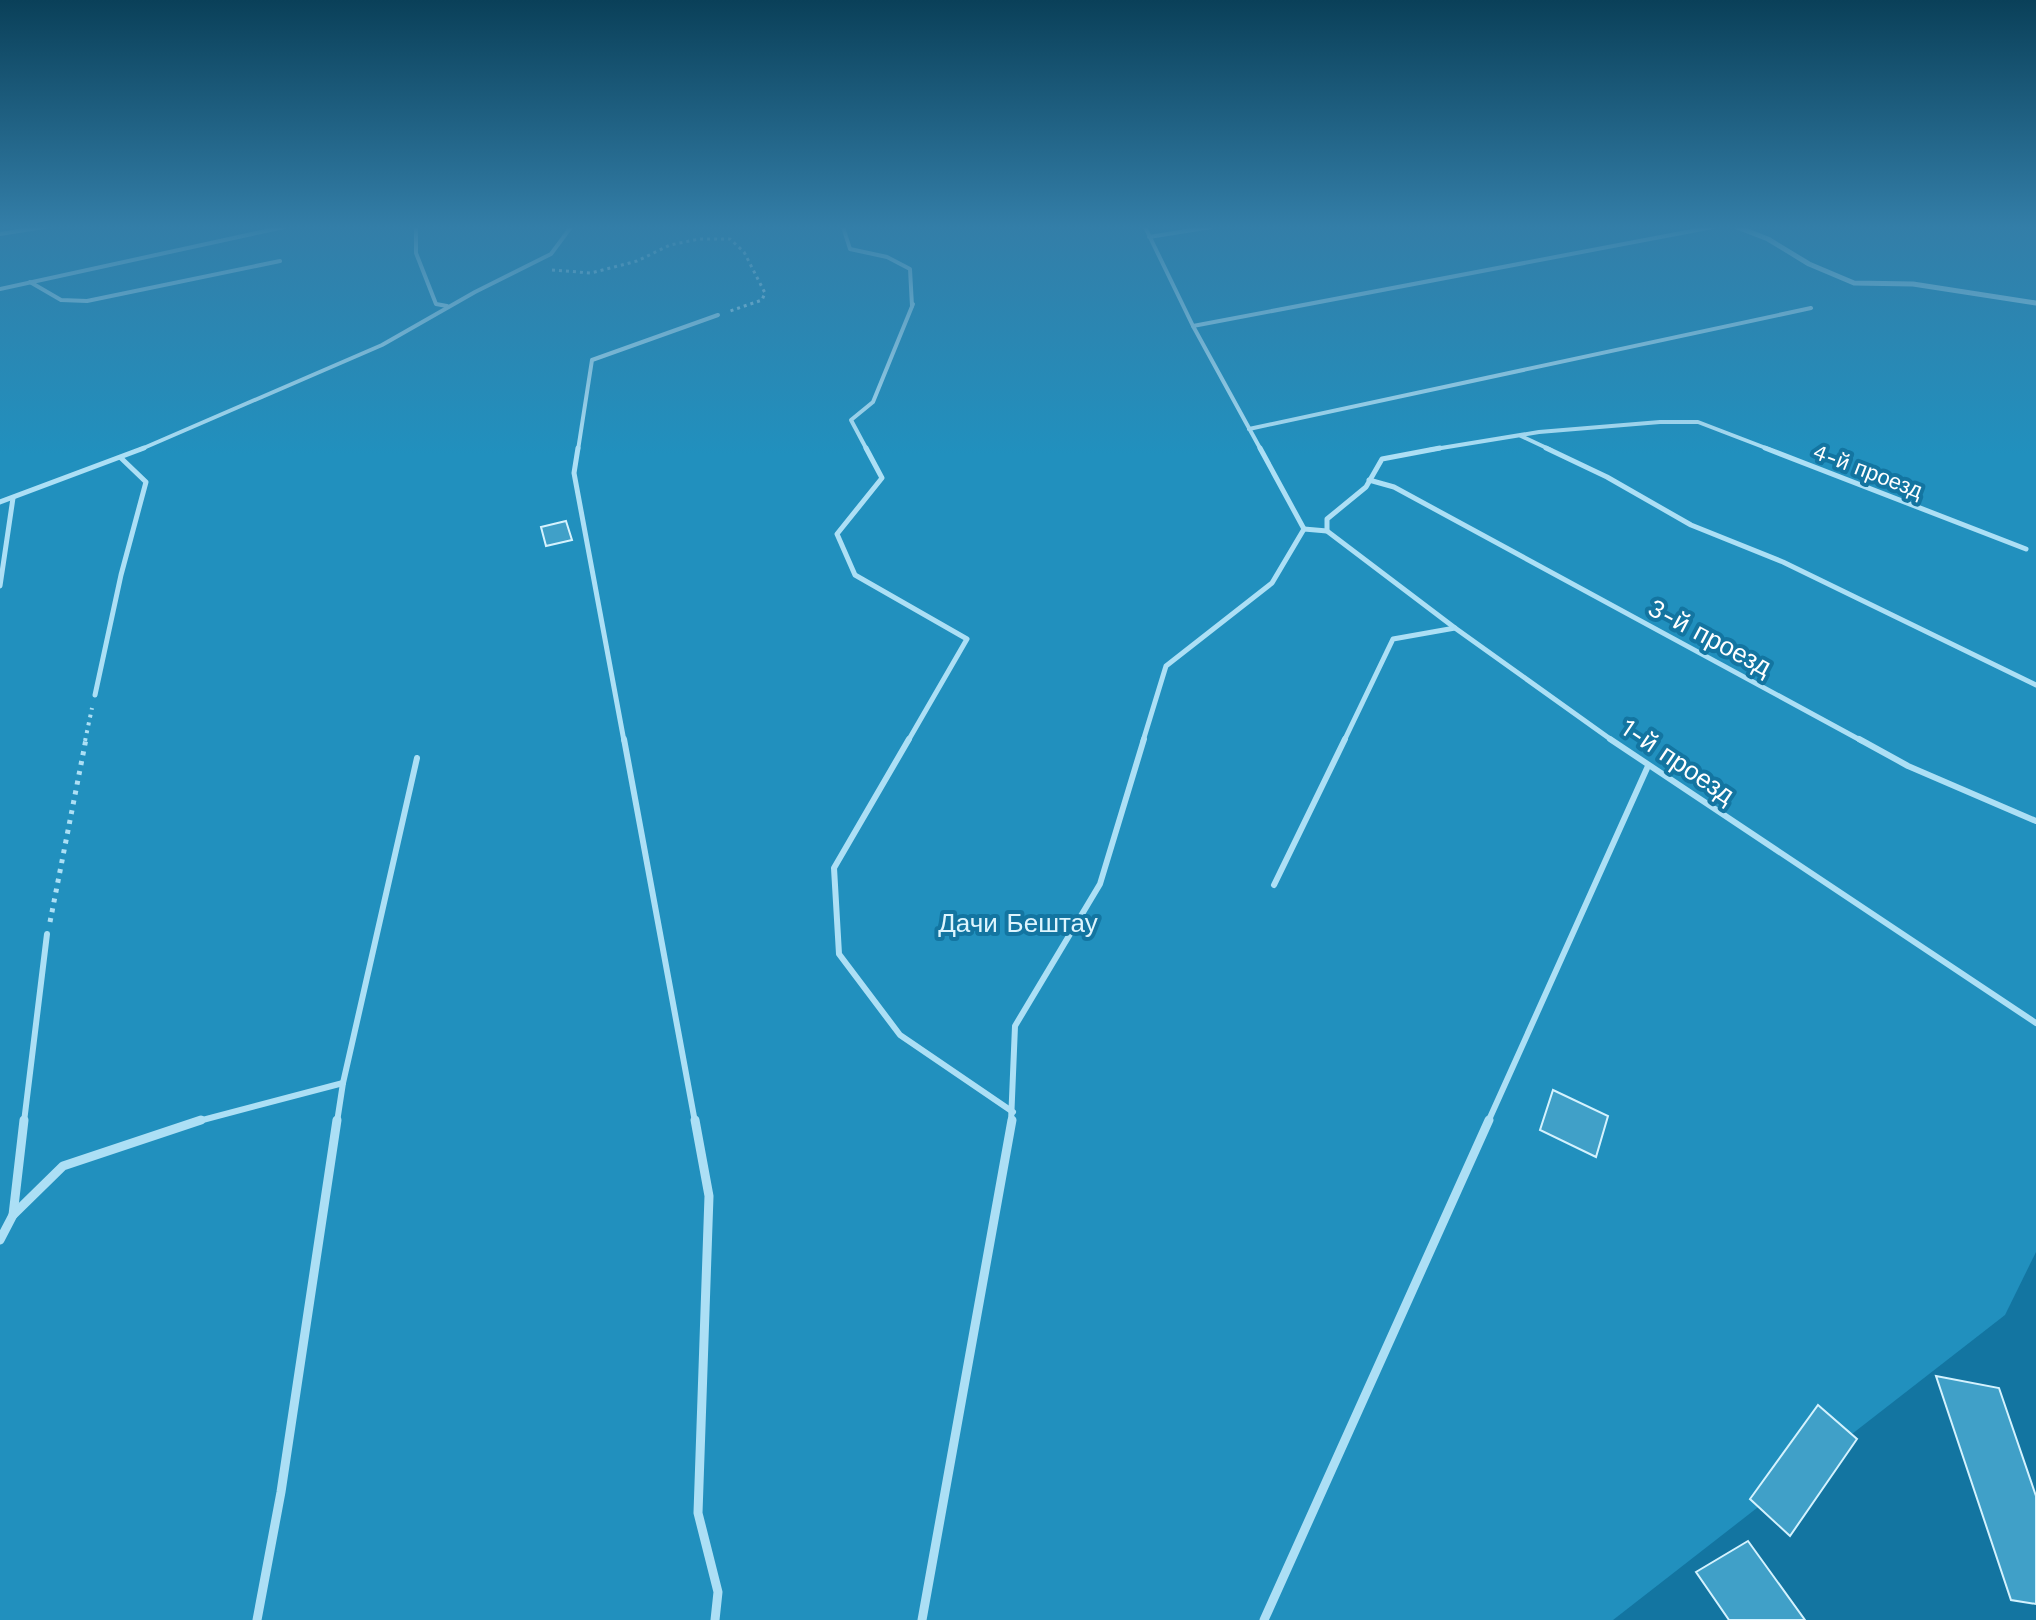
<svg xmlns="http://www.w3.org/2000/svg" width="2036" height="1620" font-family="'Work Sans',sans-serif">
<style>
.green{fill:#2190be}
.building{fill:#40a0c8;stroke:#d4f2fe;stroke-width:2}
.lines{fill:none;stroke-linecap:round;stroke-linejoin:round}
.path-far2{stroke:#acdff5;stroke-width:3;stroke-dasharray:3 4;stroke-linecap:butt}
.path-far1{stroke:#acdff5;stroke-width:4;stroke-dasharray:3 5;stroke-linecap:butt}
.path{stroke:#acdff5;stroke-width:5;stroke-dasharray:4 6;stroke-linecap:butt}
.lane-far3{stroke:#acdff5;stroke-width:4}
.lane-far2{stroke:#acdff5;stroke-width:5}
.lane-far1{stroke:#acdff5;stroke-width:6}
.lane{stroke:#acdff5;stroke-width:9}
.street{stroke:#acdff5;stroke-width:5}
.labels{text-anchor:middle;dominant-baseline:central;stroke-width:8;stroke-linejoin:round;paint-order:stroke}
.far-street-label{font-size:22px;fill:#fff;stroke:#1375a1}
.street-label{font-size:26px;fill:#fff;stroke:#1375a1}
.park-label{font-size:26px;fill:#ddf5fe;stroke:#1375a1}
</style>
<rect width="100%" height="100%" fill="#1375a1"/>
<path class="green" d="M0,227H2036V1252L2005,1315L1613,1620H0Z"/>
<g class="building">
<path d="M566,521L572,540L546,546L541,527Z"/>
<path d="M1553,1090L1608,1116L1596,1157L1540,1130Z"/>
<path d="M1936,1376L1999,1388L2036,1496V1604L2011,1600Z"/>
<path d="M1818,1405L1857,1439L1790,1536L1750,1499Z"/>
<path d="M1748,1541L1805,1620H1729L1696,1572Z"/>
</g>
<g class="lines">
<path class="path-far2" d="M552,270L591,273L637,261L670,245L699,239H730L744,252L765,293L762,300L730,311"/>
<path class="path-far1" d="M85,741L92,708"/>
<path class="path" d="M50,922L86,739"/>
<g class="lane-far3">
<path d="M416,227V253L436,304L447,306"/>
<path d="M843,227L850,249L887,257L910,269L912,306"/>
<path d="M1145,227L1193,326L1261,450"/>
<path d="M0,234L44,227"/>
<path d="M1149,237L1211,227"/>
<path d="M30,282L61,300L87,301L280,261"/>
<path d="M0,289L284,227"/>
<path d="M1193,326L1713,227"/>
<path d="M1249,429L1811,308"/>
<path d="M1521,436L1551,450"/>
<path d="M139,450L382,345L475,292L551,254L571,227"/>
<path d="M578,450L592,360L718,315"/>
<path d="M867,450L851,420L873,402L913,304"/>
<path d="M1429,450L1539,432L1660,422H1698L1771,450"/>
</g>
<g class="lane-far2">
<path d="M578,448L574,473L624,741"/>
<path d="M866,448L882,478L837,534L855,575L967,639L908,741"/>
<path d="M1546,448L1607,477L1691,525L1783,562L2036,685"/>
<path d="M1765,448L2026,549"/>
<path d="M1369,480L1394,487L1862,741"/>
<path d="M0,502L144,448"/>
<path d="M1304,529L1327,531L1455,628L1613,741"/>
<path d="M1327,531V519L1366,487L1382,459L1440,448"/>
<path d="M0,586L13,498"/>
<path d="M95,695L121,575L146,482L121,458"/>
<path d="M1143,741L1166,666L1272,583L1304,529L1260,448"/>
<path d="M1344,741L1393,639L1455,628"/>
</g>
<g class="lane-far1">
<path d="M624,739L695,1122"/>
<path d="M909,739L834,868L839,954L900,1035L1013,1112"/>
<path d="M1610,739L2036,1023"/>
<path d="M1859,739L1908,766L2036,821"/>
<path d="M1274,885L1345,739"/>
<path d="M24,1122L47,934"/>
<path d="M195,1122L343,1083"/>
<path d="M337,1122L343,1083L417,758"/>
<path d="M1011,1122L1015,1026L1100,884L1144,739"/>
<path d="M1488,1122L1648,766"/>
</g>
<g class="lane">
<path d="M695,1120L709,1196L698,1513L718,1592L715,1620"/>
<path d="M13,1215L24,1120"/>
<path d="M0,1240L13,1215L63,1166L201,1120"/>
<path d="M257,1620L281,1492L337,1120"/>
<path d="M922,1620L1012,1120"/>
<path d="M1264,1620L1489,1120"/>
</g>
<path class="street" d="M1737,227L1768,239L1809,264L1854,283L1913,284L2036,303"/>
</g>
<linearGradient id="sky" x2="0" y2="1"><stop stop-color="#0a4059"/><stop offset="0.5" stop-color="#337ea8"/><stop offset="1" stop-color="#337ea8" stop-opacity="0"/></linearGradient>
<rect width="2036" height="454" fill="url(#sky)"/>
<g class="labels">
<g class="far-street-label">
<text transform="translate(1868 471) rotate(21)">4-й проезд</text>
</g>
<g class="street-label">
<text transform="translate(1710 637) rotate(28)">3-й проезд</text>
<text transform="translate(1678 761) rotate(34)">1-й проезд</text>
</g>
<g class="park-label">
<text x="1018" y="923">Дачи Бештау</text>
</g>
</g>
</svg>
